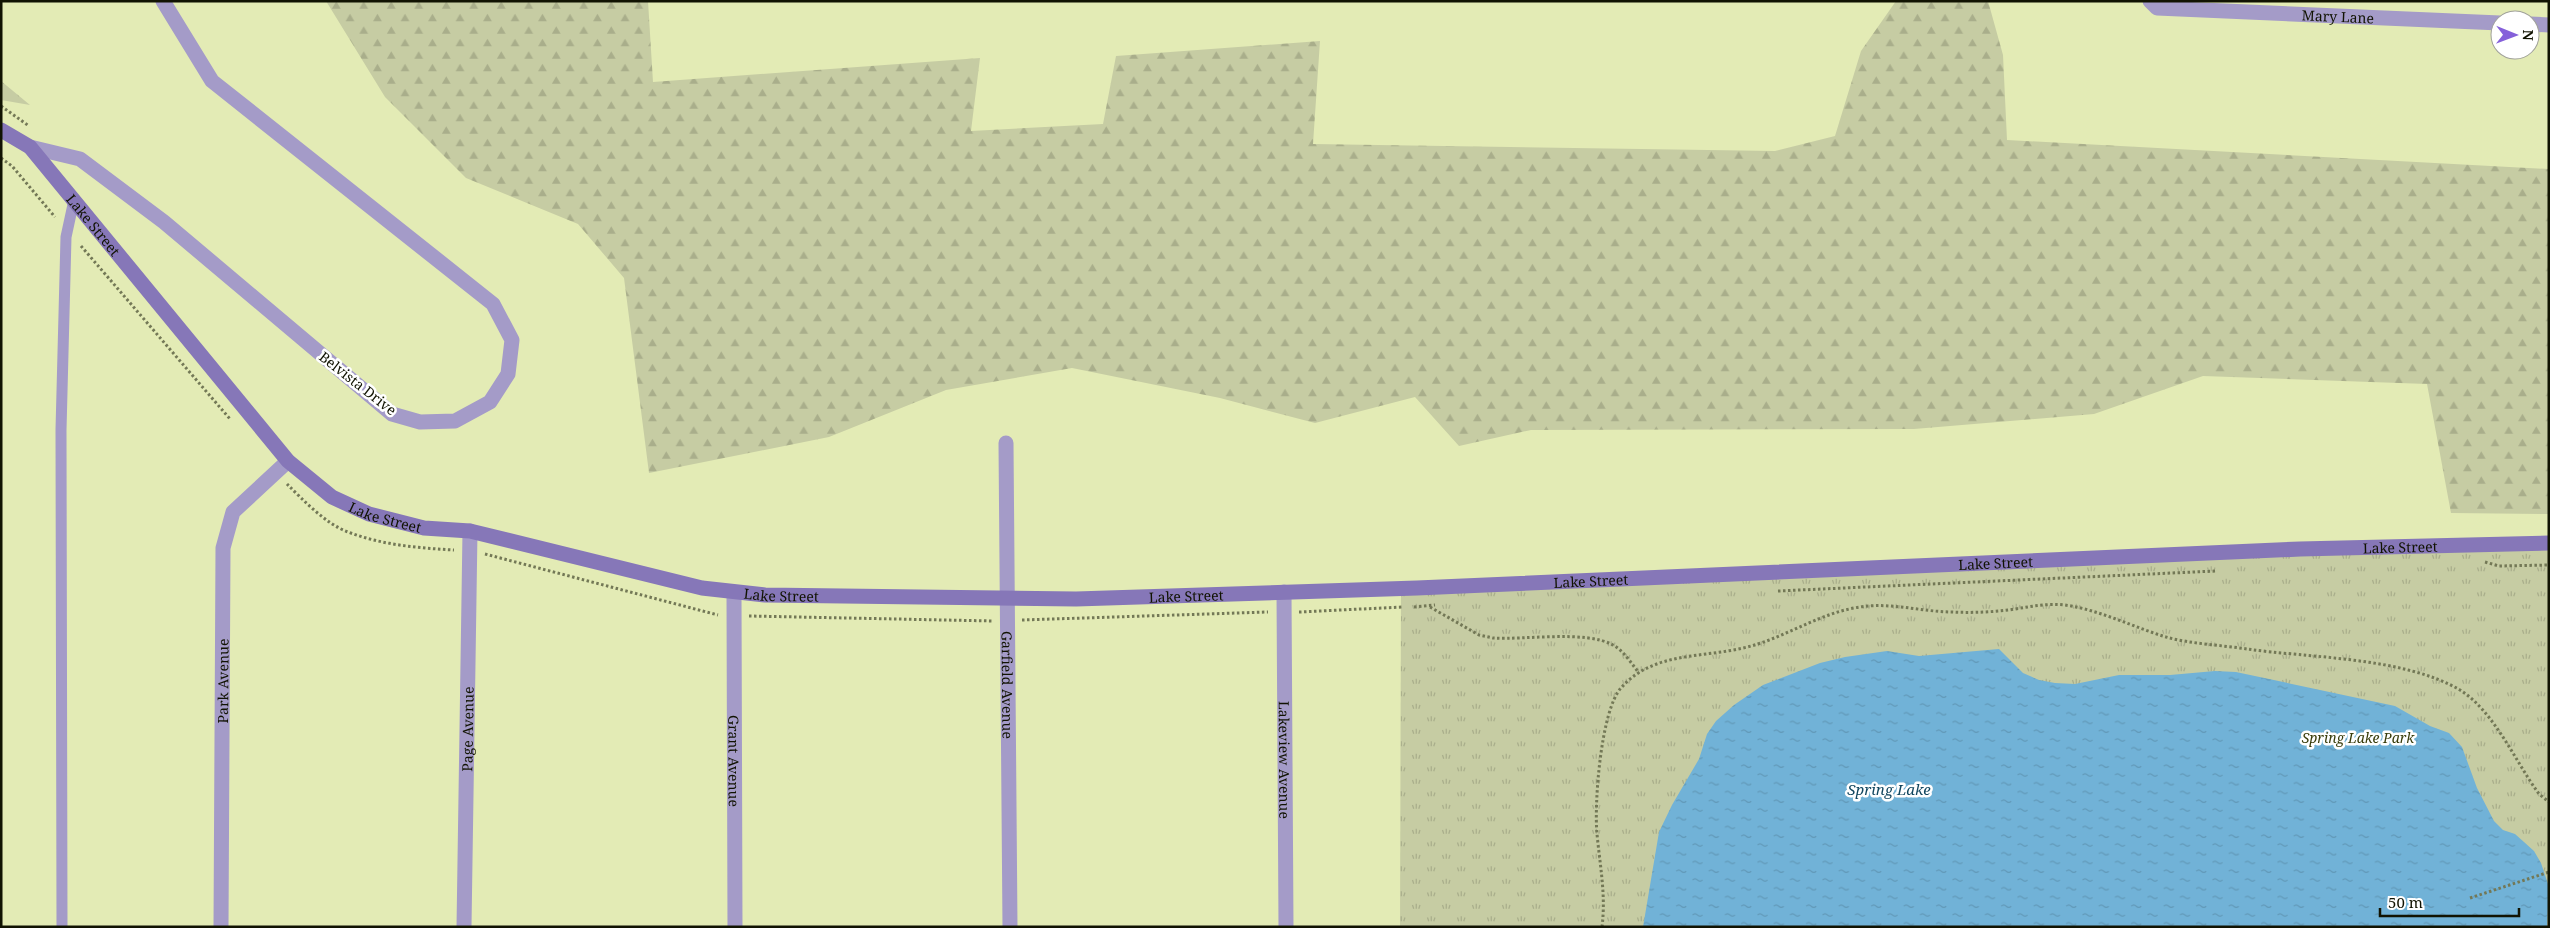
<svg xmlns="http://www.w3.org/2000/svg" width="2550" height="928" font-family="'Noto Serif',serif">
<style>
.forest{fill:url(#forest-firs)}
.park{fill:url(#park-tufts)}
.water{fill:url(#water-ripples)}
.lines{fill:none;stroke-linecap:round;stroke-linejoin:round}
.path{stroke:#737856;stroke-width:3;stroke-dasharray:2.5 2.5;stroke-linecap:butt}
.lane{stroke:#a49bc8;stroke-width:11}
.street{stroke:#a49bc8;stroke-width:15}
.secondary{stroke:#8677b8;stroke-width:15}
.labels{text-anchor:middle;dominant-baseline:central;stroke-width:5;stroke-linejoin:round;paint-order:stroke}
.street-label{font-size:14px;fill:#111302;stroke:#fff}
.park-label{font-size:14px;font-style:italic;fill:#383c0a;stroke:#fff}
.water-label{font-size:15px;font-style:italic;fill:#11465f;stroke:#fff}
</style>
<defs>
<pattern id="forest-firs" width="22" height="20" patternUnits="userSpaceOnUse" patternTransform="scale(1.25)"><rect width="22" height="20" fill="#c6cca3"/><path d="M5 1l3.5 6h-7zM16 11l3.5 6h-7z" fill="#a9ae8b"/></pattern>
<pattern id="park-tufts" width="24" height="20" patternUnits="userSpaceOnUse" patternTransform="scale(1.25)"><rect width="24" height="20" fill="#c6cca3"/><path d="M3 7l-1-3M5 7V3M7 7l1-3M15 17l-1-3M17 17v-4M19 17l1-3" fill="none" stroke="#a9ae8b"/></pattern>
<pattern id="water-ripples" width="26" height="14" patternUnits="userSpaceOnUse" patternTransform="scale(1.25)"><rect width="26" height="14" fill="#71b2d7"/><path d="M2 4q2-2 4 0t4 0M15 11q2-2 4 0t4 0" fill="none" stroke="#6198b7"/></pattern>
</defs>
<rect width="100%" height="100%" fill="#e3ebb5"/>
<path class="forest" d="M326,1H648L653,82L980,58L971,131L1103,124L1116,56L1320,41L1313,144L1775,151L1835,136L1861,51L1896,1H1988L2003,55L2007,140L2549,169V514L2451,513L2427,384L2203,376L2094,414L1914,429L1531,430L1459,446L1415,397L1315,423L1220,398L1072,368L946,390L829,437L649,473L624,278L578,224L466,178L385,97Z"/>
<g class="park">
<path d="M1,81L30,105L1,100Z"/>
<path d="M2549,543V927H1400L1401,589Z"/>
</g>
<path class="water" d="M1999,649L2023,673L2039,680L2055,683L2075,684L2119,675H2170L2215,671L2236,672L2395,706L2430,726L2449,733L2462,747L2477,788L2494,821L2503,830L2515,834L2524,842L2534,851L2541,863L2549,887L2547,927H1643L1659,832L1672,805L1699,759L1707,734L1716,721L1734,705L1763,685L1820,663L1845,657L1887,651L1919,656Z"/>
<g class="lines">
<g class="path">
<path d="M1,106L29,126"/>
<path d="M1,158L12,166L55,217"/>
<path d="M81,246L230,419"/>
<path d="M287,484C303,500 326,524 348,532C382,545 418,548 454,550"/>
<path d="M485,554L718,615"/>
<path d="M2485,562L2499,566L2549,565"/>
<path d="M1778,591L2216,571"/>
<path d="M1414,607L1435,605"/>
<path d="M1430,607L1479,635L1493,638C1525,640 1586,630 1613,645C1624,651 1631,663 1639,673"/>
<path d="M1299,612L1403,607"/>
<path d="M749,616L993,621"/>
<path d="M1022,620L1268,612"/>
<path d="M2470,898L2549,872"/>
<path d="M1602,927C1606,895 1600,866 1597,834C1594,803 1601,710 1621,688C1652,652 1701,658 1743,648C1784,639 1818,613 1860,607C1891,602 1922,612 1953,612C1972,613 1991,612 2009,610C2028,607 2046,603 2065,605C2100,610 2133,627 2166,637C2191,644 2221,645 2247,649C2310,658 2404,657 2460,690C2494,711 2515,761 2539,794L2549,802"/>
</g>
<path class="lane" d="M62,927L61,430L66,237L74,200"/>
<g class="street">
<path id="s1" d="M2150,1L2157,8L2500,23"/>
<path d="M2530,24L2549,25"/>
<path d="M30,147L80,159L164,222L392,414L420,422L455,421L490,402L508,374L512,340L493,304L212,81L163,1"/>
<path id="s2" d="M1006,443L1010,927"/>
<path id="s3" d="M1284,592L1286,927"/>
<path id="s4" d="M734,593L735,927"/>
<path id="s5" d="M221,927L223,548L233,512L288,461"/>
<path id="s6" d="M464,927L470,531"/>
</g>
<path class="secondary" id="s7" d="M1,130L30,147L288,461L332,497L369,514L424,528L470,531L702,588L765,595L1076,599L1417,588L2300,549L2549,543"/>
</g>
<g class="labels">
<g class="street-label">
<text stroke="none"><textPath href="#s1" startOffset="191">Mary Lane</textPath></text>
<text stroke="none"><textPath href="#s7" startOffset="134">Lake Street</textPath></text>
<text transform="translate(358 383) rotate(38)">Belvista Drive</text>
<text stroke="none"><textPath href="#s7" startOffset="554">Lake Street</textPath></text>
<text stroke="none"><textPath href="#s7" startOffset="2579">Lake Street</textPath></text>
<text stroke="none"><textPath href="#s7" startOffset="2174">Lake Street</textPath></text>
<text stroke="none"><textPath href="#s7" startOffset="1769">Lake Street</textPath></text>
<text stroke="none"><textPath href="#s7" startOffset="959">Lake Street</textPath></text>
<text stroke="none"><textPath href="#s7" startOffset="1364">Lake Street</textPath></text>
<text stroke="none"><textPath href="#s5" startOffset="246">Park Avenue</textPath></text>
<text stroke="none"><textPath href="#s2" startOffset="242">Garfield Avenue</textPath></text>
<text stroke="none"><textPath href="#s6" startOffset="198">Page Avenue</textPath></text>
<text stroke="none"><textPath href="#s3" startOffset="168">Lakeview Avenue</textPath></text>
<text stroke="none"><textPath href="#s4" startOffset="168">Grant Avenue</textPath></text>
</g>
<g class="park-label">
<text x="2358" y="737">Spring Lake Park</text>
</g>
<g class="water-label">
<text x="1889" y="789">Spring Lake</text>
</g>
</g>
<rect width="2550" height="928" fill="none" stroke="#111302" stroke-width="5"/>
<g transform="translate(2515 35) rotate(91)"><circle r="24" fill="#ffffff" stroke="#a0a19a"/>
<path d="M0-4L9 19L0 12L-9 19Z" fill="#8560da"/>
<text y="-8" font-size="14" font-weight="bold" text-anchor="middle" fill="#111302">N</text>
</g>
<path d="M2380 908v8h139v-8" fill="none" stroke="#111302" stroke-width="2.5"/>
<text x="2388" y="908" font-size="15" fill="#111302" stroke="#ffffff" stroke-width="4" paint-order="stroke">50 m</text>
</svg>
